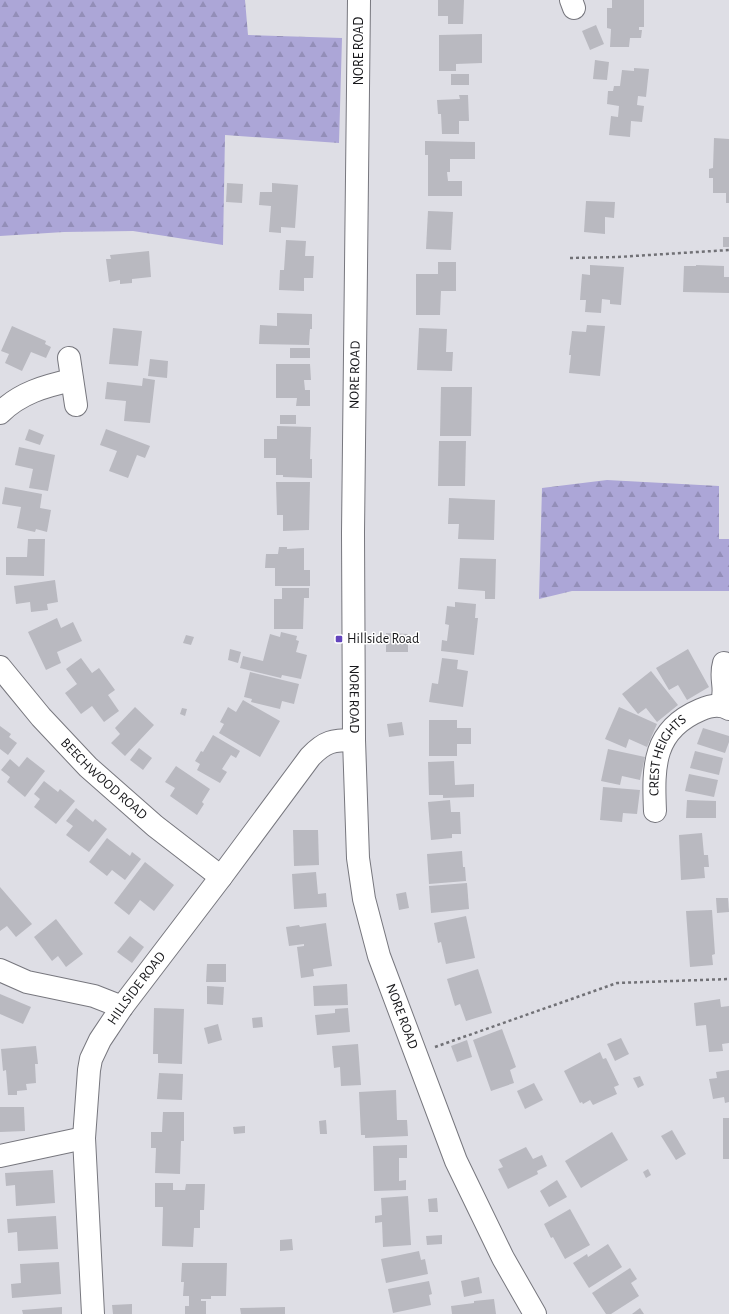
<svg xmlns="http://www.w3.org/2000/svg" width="729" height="1314" font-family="'Alegreya Sans',sans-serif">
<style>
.forest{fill:url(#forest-firs)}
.building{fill:#b9b9c0}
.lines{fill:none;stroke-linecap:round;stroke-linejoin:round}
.street-casing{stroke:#77777e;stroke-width:24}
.secondary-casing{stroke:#77777e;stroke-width:24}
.path{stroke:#717176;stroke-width:2.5;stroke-dasharray:3 3;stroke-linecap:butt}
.street{stroke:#fff;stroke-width:22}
.secondary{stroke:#fff;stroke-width:22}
.poi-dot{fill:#6344bd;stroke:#fff;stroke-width:1.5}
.labels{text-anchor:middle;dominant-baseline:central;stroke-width:3;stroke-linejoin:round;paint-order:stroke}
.street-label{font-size:14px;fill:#17171a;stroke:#fff}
.poi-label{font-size:14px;fill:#17171a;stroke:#fff;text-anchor:start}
</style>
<defs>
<pattern id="forest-firs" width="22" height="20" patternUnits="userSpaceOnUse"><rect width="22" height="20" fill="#aca6d7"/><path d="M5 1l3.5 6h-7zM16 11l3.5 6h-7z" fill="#938eb8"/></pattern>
</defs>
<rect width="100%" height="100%" fill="#dedee5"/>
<g class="forest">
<path d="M0,0H245L248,35L342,38L339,143L225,135L223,245L133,231L64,232L0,236Z"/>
<path d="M607,480L719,486V539H729V591H572L539,599L542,488Z"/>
</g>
<g class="building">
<path d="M438,0H464L463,24H448V16H438Z"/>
<path d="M612,0H644V27H639V30H642L641,38H630L629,47H610L611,29L607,28V8H612Z"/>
<path d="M596,25L604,44L590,50L582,31Z"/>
<path d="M482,34V63L456,64V71H439V35Z"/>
<path d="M595,60L609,62L607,80L593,79Z"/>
<path d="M634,68L649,69L646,97L638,96L637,105L644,106L642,122L631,121L630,137L609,135L611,116L618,117L619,106L607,104L608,91H613L614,86H620L622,70L634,71Z"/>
<rect x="451" y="74" width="18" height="11"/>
<path d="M459,95H468L469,121H459V134H442L441,114H438L437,100L460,99Z"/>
<path d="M714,138L729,139V203H726V193H713V178H709V169L713,168Z"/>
<path d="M425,141L475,142V159H450V172H447L448,181H462V196H428V155H425Z"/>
<path d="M227,183L243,184L242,203L226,202Z"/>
<path d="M272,183L298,185L295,228L281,227V233L269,232L271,206L259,205L260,192H272Z"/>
<path d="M586,201L615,202L614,218L605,217V234L584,232Z"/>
<path d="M428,211L453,212L451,250L426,249Z"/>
<rect x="723" y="237" width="6" height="10"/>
<path d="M286,240L306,241L305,256H314L313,278H304V291L279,290L280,270H284Z"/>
<path d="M149,251L151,277L132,279V283L120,284V280L109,282L106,259H111L110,255Z"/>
<path d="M438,262H456V291H441L440,315H416V274H438Z"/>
<path d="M590,265L624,267L621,305L610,304V300L602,299L601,313L585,312L586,300H580L582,274L590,275Z"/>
<path d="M696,265L724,266V277H729V293L683,292L684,266H696Z"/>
<path d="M277,313L312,314V329H310L309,345L259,344L260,325L277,326Z"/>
<path d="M587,325L605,326L600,376L569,373L571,355H569L572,331L586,332Z"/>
<path d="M12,326L46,341L45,344L51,347L46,358L31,352L22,371L5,363L9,354L1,351Z"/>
<path d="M113,328L142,331L138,366L109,364Z"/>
<path d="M419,328L447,329L446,352H453L452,371L417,370Z"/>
<rect x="290" y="348" width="20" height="10"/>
<path d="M150,359L168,361L167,378L148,376Z"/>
<path d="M276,364H310L311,380H304L305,390H310V406H296L297,398H276Z"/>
<path d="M143,378L155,380L150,423L124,421L126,401L105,399L107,382L142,386Z"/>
<path d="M441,387H472L471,436H440Z"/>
<rect x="280" y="415" width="16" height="9"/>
<path d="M277,426L311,427L310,459H312V478L283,477V475H276V458H264V439H277Z"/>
<path d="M29,429L44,435L40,445L25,440Z"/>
<path d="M106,429L150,446L145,458L137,455L128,478L109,471L117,451L100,445Z"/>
<path d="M439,441H466L465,486H438Z"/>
<path d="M19,447L55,455L48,491L29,488L33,469L15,465Z"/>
<path d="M276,482H310L309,530L283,531V515H277Z"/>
<path d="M5,487L42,494L40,508L51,510L47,532L36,529L35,532L17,528L21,507L2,504Z"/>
<path d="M449,498L495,500L494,540L458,539L459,524H448Z"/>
<path d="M28,539H45L44,576L6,575V557H27Z"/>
<path d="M279,547H287V549L304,548V570H310V586H275V568H265L266,554H278Z"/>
<path d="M460,558L496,559L495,599H485V591L458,589Z"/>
<path d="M55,580L58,602L47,604L48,610L31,612L30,602L16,604L14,586Z"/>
<path d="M282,588H309V598H304L303,629H274V599H282Z"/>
<path d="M455,602L476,604L475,618H478L474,655L441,651L442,640L447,641L449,625L445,624L447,606L455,607Z"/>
<path d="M57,618L61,628L73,622L82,641L57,652L61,663L46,670L28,632Z"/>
<path d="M281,632L297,636L296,640L299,641L296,652L307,655L301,679L282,675L281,678L240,668L243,656L263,661L270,634L280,637Z"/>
<path d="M386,633L408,634V652H386Z"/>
<path d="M186,635L194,637L191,645L183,643Z"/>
<path d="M230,649L241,652L238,663L228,660Z"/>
<path d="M688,649L709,687L687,700L678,685L669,690L656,668Z"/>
<path d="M81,658L92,673L99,668L115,690L108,695L119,711L104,722L92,706L81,714L65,693L77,684L66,669Z"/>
<path d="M442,658L458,660L457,669L468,671L463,707L429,702L432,683L438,684Z"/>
<path d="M651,671L678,705L657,722L646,708L638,714L622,694Z"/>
<path d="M250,672L299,684L294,704L282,701L280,709L251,702L252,699L244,697Z"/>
<path d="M243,700L280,721L260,757L219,733L224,724L220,722L228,707L236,712Z"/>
<path d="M135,707L154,725L125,756L111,743L120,734L115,728Z"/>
<path d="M619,707L657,724L647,747L629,739L626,748L605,739Z"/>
<path d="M182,708L187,709L185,716L180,714Z"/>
<path d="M429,720H457V728H471V744H457V756H429Z"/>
<path d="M402,722L404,735L389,737L387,724Z"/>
<path d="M0,726L11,734L9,737L17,743L8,755L0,749Z"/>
<path d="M703,728L729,736V742L725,753L697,744Z"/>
<path d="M213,735L240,751L236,758L231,755L222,769L227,772L220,783L197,770L200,764L195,761L201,751L203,752Z"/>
<path d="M139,748L152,758L143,770L130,760Z"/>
<path d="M608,749L645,757L640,780L622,776L620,785L601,781Z"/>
<path d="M695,751L723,758L719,775L690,768Z"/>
<path d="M27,757L45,771L25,797L7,782L10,777L1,770L10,759L19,767Z"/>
<path d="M454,761L455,785L474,784V797L443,798V795H429L428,762Z"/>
<path d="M176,766L210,789L202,802L204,804L197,815L170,796L175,788L165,782Z"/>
<path d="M689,774L718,780L714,797L685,791Z"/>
<path d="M44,781L58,792L60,789L75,801L56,824L34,807L40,799L34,794Z"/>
<path d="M603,787L640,790L637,814L623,813L622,822L600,820Z"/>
<path d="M450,800L451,812H460L461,834H452V838L431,840L428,802Z"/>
<path d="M687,800L716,801V818H686Z"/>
<path d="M76,808L93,822L95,819L107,829L89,852L66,835L73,826L66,821Z"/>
<path d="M293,830H318L319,865L294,866Z"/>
<path d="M702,833L704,855H708L709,867H704L705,878L681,880L679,835Z"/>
<path d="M107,838L130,856L132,852L141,859L125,880L112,870L107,876L89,862Z"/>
<path d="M462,851L463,867H465L466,881L429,884L427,854Z"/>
<path d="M145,862L174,885L154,911L140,900L129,915L114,903Z"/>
<path d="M316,872L318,894L326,893L327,907L294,909L292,874Z"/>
<path d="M467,883L469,909L431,913L429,886Z"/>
<path d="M0,887L32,924L16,937L7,926L0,931Z"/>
<path d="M406,892L409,908L399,910L396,894Z"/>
<path d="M716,898H728L729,912L717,913Z"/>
<path d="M712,910L715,954L712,955L713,965L690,967L686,911Z"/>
<path d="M466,916L475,958L446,964L441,942L438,943L434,923Z"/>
<path d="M56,919L83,954L66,967L58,956L52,961L34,937Z"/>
<path d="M326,923L332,966L313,969L314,976L301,978L297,947L304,946V944L289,946L286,927L299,925L300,927Z"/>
<path d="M130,936L144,947L132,963L117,952Z"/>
<path d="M207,964H226V982H206Z"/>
<path d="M478,969L492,1013L466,1021L460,1004L455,1006L447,979Z"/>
<path d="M347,984L348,1005L314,1006L313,986Z"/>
<path d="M207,986L224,987L223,1005L207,1004Z"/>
<path d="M0,994L31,1007L23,1024L0,1014Z"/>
<path d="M720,999L721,1007L729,1006V1043L722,1044L723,1051L709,1052L706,1025L696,1026L694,1003Z"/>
<path d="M154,1008L184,1009L182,1064L158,1063V1054H153Z"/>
<path d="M348,1008L350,1032L317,1035L315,1015L335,1013V1009Z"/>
<path d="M262,1017L263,1027L253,1028L252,1018Z"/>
<path d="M218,1024L222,1040L208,1044L204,1028Z"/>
<path d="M502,1029L516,1067L510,1070L514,1083L491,1091L473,1040Z"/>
<path d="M621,1038L629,1054L615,1061L607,1044Z"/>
<path d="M467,1040L472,1057L457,1062L451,1046Z"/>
<path d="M358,1044L361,1085L341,1086L340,1067L334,1068L332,1046Z"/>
<path d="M36,1046L38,1064H35L36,1083L26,1084L27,1090L17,1091V1095H8L6,1070L3,1071L1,1049Z"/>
<path d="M600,1052L603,1059L606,1058L619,1085L614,1087L617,1094L593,1105L590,1100L583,1104L582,1102L580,1103L564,1071Z"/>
<path d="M729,1070V1102L725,1103L724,1097L713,1099L709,1079L717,1078L716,1072Z"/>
<path d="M159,1073L183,1074L182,1100L157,1099Z"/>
<path d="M640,1076L644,1085L638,1088L633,1078Z"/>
<path d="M534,1083L543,1100L525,1109L517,1091Z"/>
<path d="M396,1090L397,1120H407L408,1136L365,1138V1135H361L359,1092Z"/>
<path d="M0,1107H24L25,1131L0,1132Z"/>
<path d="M163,1112H184V1141H181L180,1174L155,1173L156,1148H151V1132H162Z"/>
<rect x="723" y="1118" width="6" height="41"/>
<path d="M326,1120L327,1134H320L319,1121Z"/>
<path d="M245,1126V1133L234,1134L233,1127Z"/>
<path d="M672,1130L686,1154L676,1160L661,1136Z"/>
<path d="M612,1132L628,1160L581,1188L565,1161Z"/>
<path d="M407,1145V1158H399V1181L406,1180V1190L374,1191L373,1146Z"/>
<path d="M526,1147L533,1159L542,1155L547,1166L537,1171L538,1174L508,1189L498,1169L503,1167L499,1160Z"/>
<path d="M648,1169L651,1175L646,1178L643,1172Z"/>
<path d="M53,1170L55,1203L16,1206L15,1185L6,1186L5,1173Z"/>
<path d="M557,1180L567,1197L549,1207L540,1191Z"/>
<path d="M155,1183H173V1190H185L186,1184H205L204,1210H200V1228H194L193,1247L162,1246L163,1207H155Z"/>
<path d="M408,1196L411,1245L383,1247L382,1222L375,1223V1216L382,1215L381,1198Z"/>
<path d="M437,1198L438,1212H429L428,1199Z"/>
<path d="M570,1209L590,1245L565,1259L553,1237L551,1238L544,1224Z"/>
<path d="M56,1216L58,1249L18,1251L17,1232L8,1233L7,1219Z"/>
<path d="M442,1235V1244L427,1245L426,1236Z"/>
<path d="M292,1239L293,1250L280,1251V1240Z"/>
<path d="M608,1244L622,1267L589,1288L573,1263L587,1254L588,1257Z"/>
<path d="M419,1251L421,1260L425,1259L428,1274L386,1283L381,1259Z"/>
<path d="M59,1262L61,1294L12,1298L11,1284L21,1283L20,1264Z"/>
<path d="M182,1263H227L226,1296H211V1299H201V1301H206V1314H185V1306H189V1296H183L184,1282H181Z"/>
<path d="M630,1268L637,1279L631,1283L639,1296L611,1314H606L592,1293Z"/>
<path d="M479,1277L482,1293L464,1297L461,1281Z"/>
<path d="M429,1281L432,1294L429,1295L431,1305L393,1313L388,1289Z"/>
<path d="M494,1299L496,1314H452L451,1306L474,1303V1301Z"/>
<path d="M132,1304V1314H113L112,1305Z"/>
<path d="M62,1307V1314H23L22,1310Z"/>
<path d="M285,1307V1314H241L240,1308Z"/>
<path d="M640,1308L644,1314H632Z"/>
</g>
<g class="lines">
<defs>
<g id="street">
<path d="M571,0L574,8"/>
<path d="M69,358L76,405"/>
<path d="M0,413C20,393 45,386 72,380"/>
<path id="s1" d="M0,667L41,717L88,767L155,826L221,877"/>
<path d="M721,705C728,689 719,680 724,663"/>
<path id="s2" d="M655,811C653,766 653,730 700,710C709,706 719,703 729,709"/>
<path d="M0,970L27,982L94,996L122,1007"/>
<path d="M0,1156L84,1138"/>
<path id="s3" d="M93,1314L84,1138L89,1070L91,1059L100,1040L122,1007L221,877L310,757C325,741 333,740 354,740"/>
</g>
<g id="secondary">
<path id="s4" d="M359,0L353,533L354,740L358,858L364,899L379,956L456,1161L503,1258L535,1314"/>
</g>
</defs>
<use href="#street" class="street-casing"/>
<use href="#secondary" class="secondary-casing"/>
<g class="path">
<path d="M570,258L618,257L729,250"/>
<path d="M435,1047L617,983L729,979"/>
</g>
<use href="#street" class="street"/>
<use href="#secondary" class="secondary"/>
</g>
<rect class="poi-dot" x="335" y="635" width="8" height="8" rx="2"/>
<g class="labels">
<g class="street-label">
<text transform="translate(359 51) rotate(-90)">NORE ROAD</text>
<text transform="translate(355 375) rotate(-89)">NORE ROAD</text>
<text stroke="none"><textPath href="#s4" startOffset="699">NORE ROAD</textPath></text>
<text stroke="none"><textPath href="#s2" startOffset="59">CREST HEIGHTS</textPath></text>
<text stroke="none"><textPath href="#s1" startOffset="153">BEECHWOOD ROAD</textPath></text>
<text stroke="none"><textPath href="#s3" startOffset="340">HILLSIDE ROAD</textPath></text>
<text stroke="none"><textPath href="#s4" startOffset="1023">NORE ROAD</textPath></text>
</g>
<g class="poi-label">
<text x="347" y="639">Hillside Road</text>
</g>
</g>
</svg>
